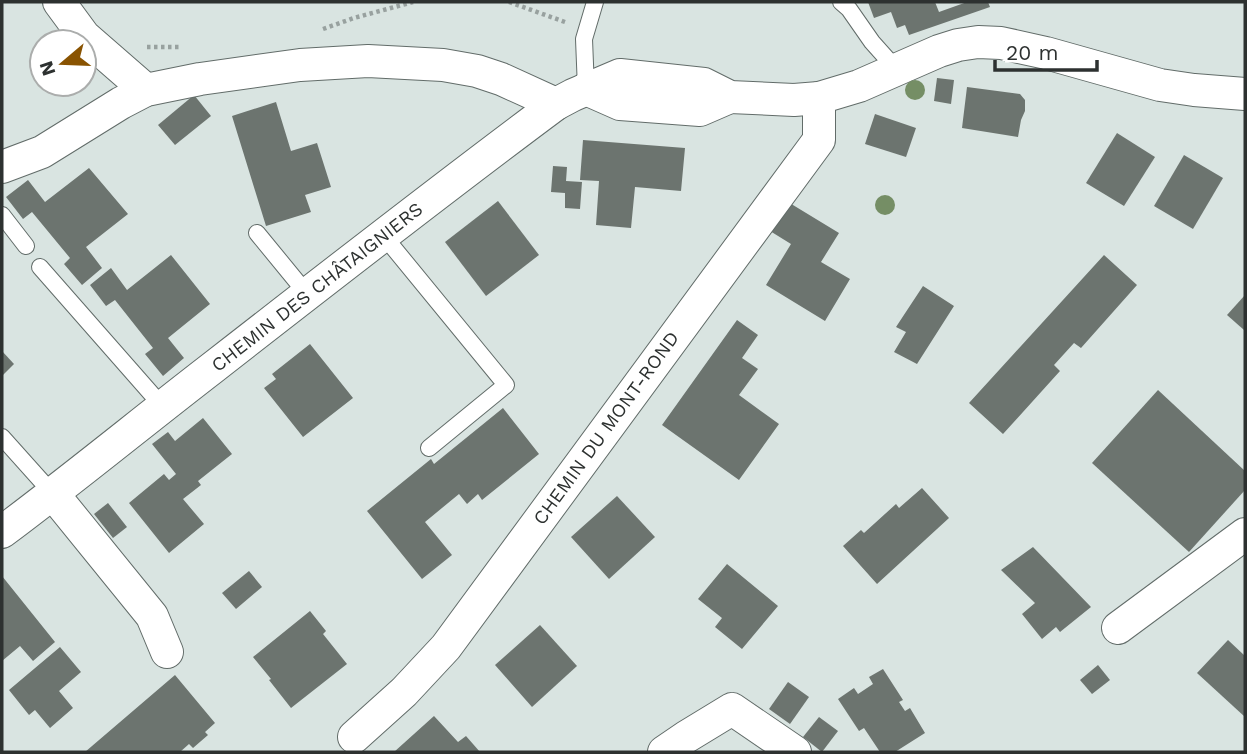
<svg xmlns="http://www.w3.org/2000/svg" width="1247" height="754" font-family="'Work Sans',sans-serif">
<style>
.building{fill:#6c746f}
.lines{fill:none;stroke-linecap:round;stroke-linejoin:round}
.service-casing{stroke:#626c69;stroke-width:18}
.minor-casing{stroke:#626c69;stroke-width:34}
.path{stroke:#98a19f;stroke-width:4.5;stroke-dasharray:3.5 3.5;stroke-linecap:butt}
.service{stroke:#fff;stroke-width:16}
.minor{stroke:#fff;stroke-width:32}
.tree{fill:#758e65}
.labels{text-anchor:middle;dominant-baseline:central;stroke-width:7;stroke-linejoin:round;paint-order:stroke}
.street-label{font-size:19px;fill:#2d3130;stroke:#fff}
</style>
<rect width="100%" height="100%" fill="#d9e4e1"/>
<g class="building">
<path d="M868,2H935L939,12L967,2H988L990,7L909,35L905,25L897,28L891,12L874,18Z"/>
<path d="M937,78L954,80L951,104L934,101Z"/>
<path d="M967,87L1020,94L1025,100V111L1021,120L1018,137L962,128Z"/>
<path d="M194,95L211,116L175,145L158,125Z"/>
<path d="M276,102L291,151L317,143L331,187L305,195L311,212L266,226L232,116Z"/>
<path d="M875,114L916,128L906,157L865,144Z"/>
<path d="M1117,133L1155,157L1124,206L1086,183Z"/>
<path d="M583,140L685,148L681,191L635,187L631,228L596,225L599,181L580,180Z"/>
<path d="M1184,155L1223,178L1193,229L1154,206Z"/>
<path d="M553,166L567,167L566,181L582,182L580,209L565,208V193L551,192Z"/>
<path d="M89,168L128,214L86,247L102,268L82,285L64,264L70,258L32,212L23,219L6,197L28,180L45,202Z"/>
<path d="M498,201L539,255L486,296L445,242Z"/>
<path d="M788,202L839,233L821,262L850,279L825,321L766,285L791,244L770,231Z"/>
<path d="M171,255L210,304L168,338L184,358L163,376L145,354L153,348L115,300L106,306L90,285L111,268L127,290Z"/>
<path d="M1104,255L1137,285L1081,348L1074,343L1054,365L1060,371L1003,434L969,403Z"/>
<path d="M923,286L954,306L917,364L894,352L906,332L896,327Z"/>
<path d="M1245,295V328L1244,330L1227,315Z"/>
<path d="M737,320L758,335L742,358L758,369L739,395L779,424L739,480L662,425Z"/>
<path d="M310,344L353,398L303,437L264,388L276,379L272,374Z"/>
<path d="M2,351L14,364L2,376Z"/>
<path d="M1158,390L1245,471V490L1189,552L1092,463Z"/>
<path d="M503,408L539,454L482,500L478,494L467,504L459,494L425,522L452,555L422,579L367,511L431,459L434,464Z"/>
<path d="M203,418L232,454L198,481L201,485L183,499L204,524L169,553L129,503L164,474L169,480L176,474L152,444L168,432L175,441Z"/>
<path d="M922,488L949,518L877,584L843,546L861,530L864,533L896,504L899,508Z"/>
<path d="M617,496L655,537L609,579L571,537Z"/>
<path d="M108,503L127,527L113,538L94,514Z"/>
<path d="M1033,547L1091,607L1060,632L1056,627L1042,639L1022,614L1035,603L1001,570Z"/>
<path d="M727,564L778,606L742,649L715,627L722,618L698,599Z"/>
<path d="M249,571L262,587L236,609L222,593Z"/>
<path d="M2,576L55,642L33,661L20,646L2,661Z"/>
<path d="M310,611L326,631L323,634L347,664L291,708L269,680L271,679L253,657Z"/>
<path d="M540,625L577,666L532,707L495,665Z"/>
<path d="M1228,640L1245,656V717L1197,673Z"/>
<path d="M60,647L81,672L59,691L73,708L50,728L35,710L29,715L9,690Z"/>
<path d="M1098,665L1110,680L1092,694L1080,680Z"/>
<path d="M883,669L903,700L899,702L905,711L910,708L925,733L895,752H880L864,728L859,731L838,699L854,688L858,694L873,684L869,677Z"/>
<path d="M175,675L215,723L205,732L208,735L193,748L189,744L180,752H85Z"/>
<path d="M788,682L809,697L790,724L769,709Z"/>
<path d="M434,716L458,742L466,736L480,752H394Z"/>
<path d="M819,717L838,731L822,752L803,737Z"/>
</g>
<g class="lines">
<defs>
<g id="service">
<path d="M841,2L849,9L872,42L897,70"/>
<path d="M586,89L584,39L595,2"/>
<path d="M2,215L26,246"/>
<path d="M257,233L307,294"/>
<path d="M383,235L506,385L429,448"/>
<path d="M40,267L163,407"/>
<path d="M2,437L53,494"/>
</g>
<g id="minor">
<path d="M59,2L84,36L146,90"/>
<path d="M586,89L620,104L700,110L730,97"/>
<path d="M2,167L42,152L121,103L146,90L200,79L300,65L368,61L443,65L477,71L501,79L556,104"/>
<path d="M53,494L152,616L167,652"/>
<path d="M2,532C73,479 141,423 211,369C325,280 439,191 556,104L573,95L620,75L704,84L730,97L794,100L819,98L859,86L939,51L958,45L978,42L1001,43L1046,53L1160,85L1194,90L1245,94"/>
<path d="M1118,628L1245,534"/>
<path d="M354,737L404,692L446,647L819,140V98"/>
<path d="M664,752L686,737L732,709L795,752"/>
</g>
</defs>
<use href="#service" class="service-casing"/>
<use href="#minor" class="minor-casing"/>
<g class="path">
<path d="M509,2L565,22"/>
<path d="M323,29L354,18L413,2"/>
<path d="M147,47H180"/>
</g>
<use href="#service" class="service"/>
<use href="#minor" class="minor"/>
</g>
<g class="tree">
<circle cx="915" cy="90" r="10"/>
<circle cx="885" cy="205" r="10"/>
</g>
<g class="labels">
<g class="street-label">
<text transform="translate(317 287) rotate(-38)">CHEMIN DES CHÂTAIGNIERS</text>
<text transform="translate(606 428) rotate(-54)">CHEMIN DU MONT-ROND</text>
</g>
</g>
<rect width="1247" height="754" fill="none" stroke="#2d3130" stroke-width="7"/>
<g transform="translate(63 63) rotate(251)"><circle r="33" fill="#ffffff" stroke="#abadac" stroke-width="2"/>
<path d="M0-5L12 26L0 18L-12 26Z" fill="#895301"/>
<text y="-10" font-size="19" font-weight="bold" text-anchor="middle" fill="#2d3130">N</text>
</g>
<path d="M995 60v10h102v-10" fill="none" stroke="#2d3130" stroke-width="3.5"/>
<text x="1006" y="60" font-size="21" fill="#2d3130" stroke="#ffffff" stroke-width="5" paint-order="stroke">20 m</text>
</svg>
